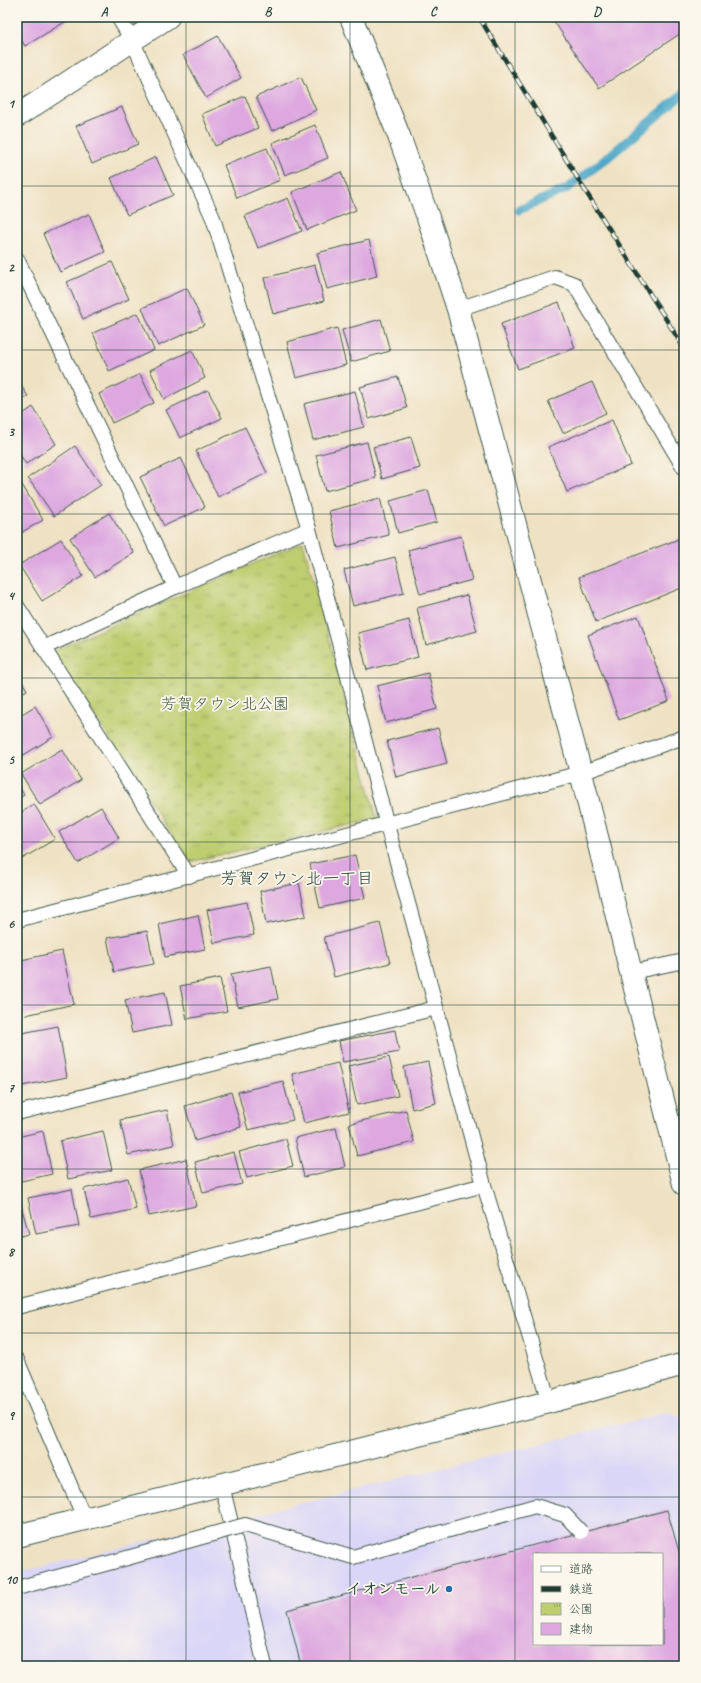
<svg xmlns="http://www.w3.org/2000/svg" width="701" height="1683" font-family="Caveat,'Klee One',sans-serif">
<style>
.built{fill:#dad6f7;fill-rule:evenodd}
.park{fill:url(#park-tufts);stroke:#6e8552}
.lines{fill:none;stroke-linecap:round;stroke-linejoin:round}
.stream{stroke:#48a6c7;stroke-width:9}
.building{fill:#dda8e0;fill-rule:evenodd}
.lane-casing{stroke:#3e564a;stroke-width:16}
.street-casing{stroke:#3e564a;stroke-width:24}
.lane{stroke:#fff;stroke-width:14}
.street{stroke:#fff;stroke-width:22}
.rail-casing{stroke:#1f3d34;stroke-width:4.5}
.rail{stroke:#fbf7ec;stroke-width:3;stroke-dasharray:9;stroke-linecap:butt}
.lane-bridge-casing{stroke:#3e564a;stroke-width:16;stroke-linecap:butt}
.lane-bridge{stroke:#fff;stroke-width:14}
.grid{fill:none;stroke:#1f3d34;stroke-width:1;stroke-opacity:0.55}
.poi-dot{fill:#1f6fb2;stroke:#fbf7ec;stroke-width:1.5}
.labels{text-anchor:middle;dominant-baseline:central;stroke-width:3.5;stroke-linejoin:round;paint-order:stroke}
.park-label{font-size:16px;fill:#3f5a40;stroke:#fbf7ec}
.poi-label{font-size:16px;font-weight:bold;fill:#1f3d34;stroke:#fbf7ec;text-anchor:end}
.neighbourhood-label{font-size:17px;fill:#1f3d34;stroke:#fbf7ec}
.neatline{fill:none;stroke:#1f3d34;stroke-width:1.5}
.grid-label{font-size:13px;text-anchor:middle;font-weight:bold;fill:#1f3d34}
</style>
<defs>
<pattern id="park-tufts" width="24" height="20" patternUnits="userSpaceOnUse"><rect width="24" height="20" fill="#becd6f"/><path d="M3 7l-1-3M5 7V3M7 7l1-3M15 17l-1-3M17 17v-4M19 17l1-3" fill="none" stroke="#9aa85c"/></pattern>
</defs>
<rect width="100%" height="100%" fill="#fbf7ec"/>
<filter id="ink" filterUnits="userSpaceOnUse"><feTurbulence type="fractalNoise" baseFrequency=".025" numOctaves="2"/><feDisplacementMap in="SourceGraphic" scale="8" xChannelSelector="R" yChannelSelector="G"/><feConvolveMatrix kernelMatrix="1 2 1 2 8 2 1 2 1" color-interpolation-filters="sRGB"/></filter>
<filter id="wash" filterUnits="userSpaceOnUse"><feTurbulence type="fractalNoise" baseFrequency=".012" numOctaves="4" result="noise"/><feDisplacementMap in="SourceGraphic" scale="16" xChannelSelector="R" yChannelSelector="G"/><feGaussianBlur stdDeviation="0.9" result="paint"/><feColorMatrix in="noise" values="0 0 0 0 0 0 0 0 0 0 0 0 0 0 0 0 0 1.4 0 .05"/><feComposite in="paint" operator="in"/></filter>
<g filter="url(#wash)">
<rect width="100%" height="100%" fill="#efe2c4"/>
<path class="built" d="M669,1412L684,1420V1666H17V1573ZM534,1554H662V1644H534Z"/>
<path class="park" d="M303,542L377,819L189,862L53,651Z"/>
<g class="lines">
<path class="stream" d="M519,210L568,188L607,158L684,93"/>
</g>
<g id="blocks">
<g class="building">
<path d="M17,17H73L25,46L17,33Z"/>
<path d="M551,17H675L684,31L599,88Z"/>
<path d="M218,36L241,78L206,98L183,55Z"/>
<path d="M301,77L316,110L272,131L256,97Z"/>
<path d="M245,96L258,128L215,146L202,114Z"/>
<path d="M122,107L138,144L92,164L76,126Z"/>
<path d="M315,125L328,158L285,175L272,143Z"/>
<path d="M267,148L280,180L237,198L224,165Z"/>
<path d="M156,157L173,195L127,215L111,178Z"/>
<path d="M341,172L356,210L307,230L292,192Z"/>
<path d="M288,198L302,231L258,248L245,216Z"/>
<path d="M89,214L105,252L60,272L43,234Z"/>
<path d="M369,240L377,276L327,289L317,253Z"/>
<path d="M112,262L129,299L83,319L67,282Z"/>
<path d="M315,265L324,301L273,314L264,278Z"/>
<path d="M187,288L204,325L158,346L142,308Z"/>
<path d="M559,302L575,348L518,369L501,324Z"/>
<path d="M138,313L154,350L109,371L93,333Z"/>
<path d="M381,319L390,351L351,362L342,330Z"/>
<path d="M337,328L346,365L296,378L287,342Z"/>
<path d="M192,350L205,378L164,399L150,370Z"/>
<path d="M140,374L154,403L112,423L99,394Z"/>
<path d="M398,377L407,408L369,419L360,387Z"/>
<path d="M17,380L28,396L17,403Z"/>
<path d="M592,382L606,413L563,433L548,401Z"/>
<path d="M208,390L222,418L180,438L166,410Z"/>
<path d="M355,391L364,427L313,440L304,404Z"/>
<path d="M33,407L56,444L26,464L17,450V418Z"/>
<path d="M612,420L631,465L567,492L548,447Z"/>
<path d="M245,427L267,473L218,497L196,451Z"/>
<path d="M411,437L420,468L382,479L373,447Z"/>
<path d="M367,442L376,478L325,491L316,455Z"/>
<path d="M75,446L101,485L54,516L28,478Z"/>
<path d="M181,458L205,507L164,526L140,477Z"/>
<path d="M21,483L43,520L17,535V486Z"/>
<path d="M428,490L437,522L398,533L390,501Z"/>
<path d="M380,498L389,535L338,548L329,511Z"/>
<path d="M109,513L134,553L95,577L70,538Z"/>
<path d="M461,536L472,580L420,594L408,550Z"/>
<path d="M684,537V587L596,622L579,577Z"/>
<path d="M61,539L83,576L42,601L19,565Z"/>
<path d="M395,557L404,593L353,606L344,570Z"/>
<path d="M467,595L477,631L426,645L417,608Z"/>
<path d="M638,616L669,701L619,720L588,635Z"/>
<path d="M409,620L418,657L367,670L358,633Z"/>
<path d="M17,673L27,690L17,696Z"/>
<path d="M428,673L437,709L386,723L377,686Z"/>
<path d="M35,706L53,737L17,759V717Z"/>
<path d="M438,728L447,764L396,777L387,741Z"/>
<path d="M62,749L81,780L40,805L21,774Z"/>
<path d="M17,783L24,795L17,799Z"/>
<path d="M34,804L55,839L17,862V815Z"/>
<path d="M101,807L119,838L78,863L59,832Z"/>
<path d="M355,855L365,898L320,908L310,864Z"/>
<path d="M299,883L306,916L266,924L260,891Z"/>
<path d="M247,902L254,935L214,943L207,910Z"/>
<path d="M198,915L205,949L165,957L159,924Z"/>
<path d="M380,923L390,963L334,977L324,937Z"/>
<path d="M147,931L154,964L114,972L107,938Z"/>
<path d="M62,951L74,1004L17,1017V961Z"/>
<path d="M271,966L278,999L238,1007L231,974Z"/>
<path d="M220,978L227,1011L187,1019L180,986Z"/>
<path d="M165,992L172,1025L132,1033L125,1000Z"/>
<path d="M58,1026L67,1077L17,1087V1034Z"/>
<path d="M395,1030L399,1052L343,1062L339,1041Z"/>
<path d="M389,1057L398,1096L357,1105L348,1066Z"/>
<path d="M428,1062L436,1103L412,1109L404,1067Z"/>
<path d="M338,1063L349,1112L304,1123L292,1074Z"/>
<path d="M283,1081L293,1120L248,1130L238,1092Z"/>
<path d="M231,1092L241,1127L195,1141L185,1106Z"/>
<path d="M167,1110L174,1145L128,1155L120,1120Z"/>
<path d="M406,1110L414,1142L357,1156L349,1124Z"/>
<path d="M336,1128L345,1167L304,1177L295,1138Z"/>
<path d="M43,1131L52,1174L17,1182V1137Z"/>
<path d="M103,1131L112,1170L68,1179L60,1141Z"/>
<path d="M286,1139L293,1166L247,1178L239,1152Z"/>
<path d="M234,1152L242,1184L203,1193L195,1162Z"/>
<path d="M186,1159L196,1206L149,1216L139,1170Z"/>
<path d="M128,1178L136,1209L91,1219L84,1189Z"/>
<path d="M72,1189L79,1226L36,1234L28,1198Z"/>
<path d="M17,1191L29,1234L17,1237Z"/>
<path d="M667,1510L684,1569V1666H301L287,1610ZM534,1554H662V1644H534Z"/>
</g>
</g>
</g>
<g filter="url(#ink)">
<use href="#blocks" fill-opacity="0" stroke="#3e564a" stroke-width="1"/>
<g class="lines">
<defs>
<g id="lane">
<path d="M118,17L132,40L213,218L309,529L387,825L484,1185L549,1402"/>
<path d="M17,259L175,587"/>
<path d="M458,309L555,277L574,284L684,468"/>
<path d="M17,606L189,876"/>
<path d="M43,648L175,587L309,529"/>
<path d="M17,920L581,773L684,737"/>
<path d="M632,972L684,961"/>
<path d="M17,1113L436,1008"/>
<path d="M17,1307L484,1185"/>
<path d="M17,1360L85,1520"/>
<path d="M222,1485L265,1666"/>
<path d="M17,1588L127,1558"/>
</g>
<g id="street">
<path d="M351,17L399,136L431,226L458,309L581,773L684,1184"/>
<path d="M17,116L168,17"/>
<path d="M17,1536L549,1402L684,1364"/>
</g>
</defs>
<use href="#lane" class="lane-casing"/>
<use href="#street" class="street-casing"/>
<use href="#lane" class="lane"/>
<use href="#street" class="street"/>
<defs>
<path id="rail" d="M479,17L586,192L684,348"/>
</defs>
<use href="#rail" class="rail-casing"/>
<use href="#rail" class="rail"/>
<defs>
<path id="lane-bridge" d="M127,1558L245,1525L353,1557L535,1506L565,1515L581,1532"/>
</defs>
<use href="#lane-bridge" class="lane-bridge-casing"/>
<use href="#lane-bridge" class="lane-bridge"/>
</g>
</g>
<path class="grid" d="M186,17V1666M350,17V1666M515,17V1666M17,186H684M17,350H684M17,514H684M17,678H684M17,842H684M17,1005H684M17,1169H684M17,1333H684M17,1497H684"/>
<circle class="poi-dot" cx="449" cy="1589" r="4"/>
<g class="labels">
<g class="park-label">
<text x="225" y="704">芳賀タウン北公園</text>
</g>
<g class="poi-label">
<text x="441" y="1589">イオンモール</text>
</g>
<g class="neighbourhood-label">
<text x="297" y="878">芳賀タウン北一丁目</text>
</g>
</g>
<rect width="701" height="1683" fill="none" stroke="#fbf7ec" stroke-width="44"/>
<rect x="533" y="1553" width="130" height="92" fill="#fbf7ec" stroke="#a3ada2"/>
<rect x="541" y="1566" width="20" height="6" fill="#ffffff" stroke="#a3ada2"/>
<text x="569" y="1573" font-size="12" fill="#1f3d34">道路</text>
<rect x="541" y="1586" width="20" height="6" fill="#1f3d34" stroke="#a3ada2"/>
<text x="569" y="1593" font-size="12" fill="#1f3d34">鉄道</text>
<rect x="541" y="1603" width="20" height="12" fill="url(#park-tufts)" stroke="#a3ada2"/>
<text x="569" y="1613" font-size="12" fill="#1f3d34">公園</text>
<rect x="541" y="1623" width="20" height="12" fill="#dda8e0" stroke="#a3ada2"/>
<text x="569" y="1633" font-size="12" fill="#1f3d34">建物</text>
<rect x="22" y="22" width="657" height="1639" class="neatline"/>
<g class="grid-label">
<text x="104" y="16">A</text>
<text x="268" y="16">B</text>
<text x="433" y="16">C</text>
<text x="597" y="16">D</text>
<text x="11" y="108">1</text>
<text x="11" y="272">2</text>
<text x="11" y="436">3</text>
<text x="11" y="600">4</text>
<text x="11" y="764">5</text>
<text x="11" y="928">6</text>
<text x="11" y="1092">7</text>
<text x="11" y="1256">8</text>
<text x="11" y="1420">9</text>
<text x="11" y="1584">10</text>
</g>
</svg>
